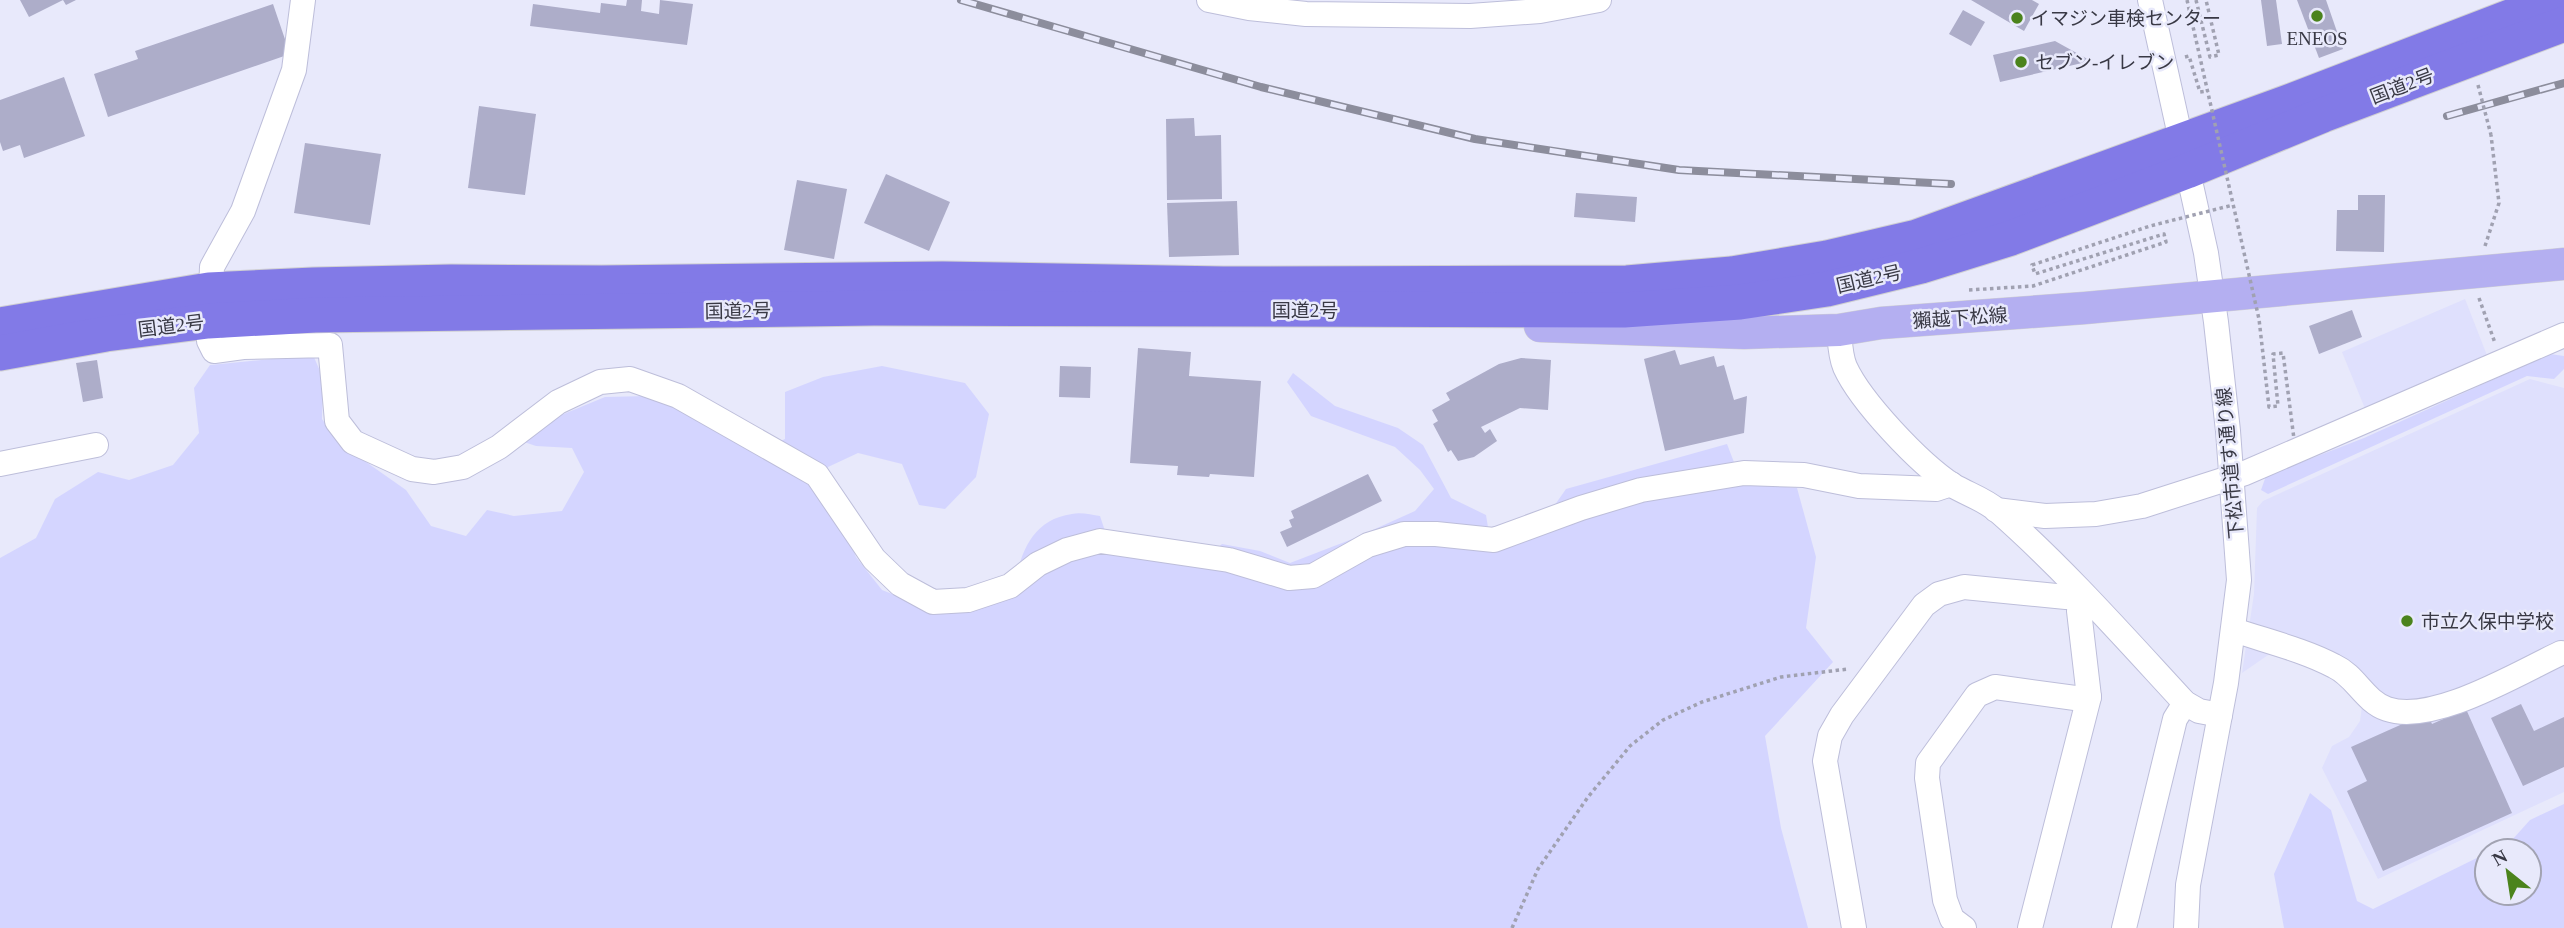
<svg xmlns="http://www.w3.org/2000/svg" width="2564" height="928" font-family="'Times New Roman','Noto Sans JP',serif">
<style>
.built{fill:#dfe0fd}
.green{fill:#d4d5ff}
.building{fill:#adadc9}
.lines{fill:none;stroke-linecap:round;stroke-linejoin:round}
.minor-casing{stroke:#bdbeda;stroke-width:26}
.major-casing{stroke:#cfcfd2;stroke-width:33}
.highway-casing{stroke:#cfcfd2;stroke-width:37}
.path{stroke:#a0a1b1;stroke-width:3.5;stroke-dasharray:3.5 3.5;stroke-linecap:butt}
.minor{stroke:#fff;stroke-width:24}
.major{stroke:#b4aff1;stroke-width:32}
.highway{stroke:#827ae7;stroke-width:35}
.rail-casing{stroke:#8c8d9c;stroke-width:8}
.rail{stroke:#e8e9fb;stroke-width:5;stroke-dasharray:16;stroke-linecap:butt}
.path-bridge{stroke:#a0a1b1;stroke-width:3.5;stroke-dasharray:3.5 3.5;stroke-linecap:butt}
.poi-dot{fill:#4b831c;stroke:#e8e9fb;stroke-width:2.5}
.labels{text-anchor:middle;dominant-baseline:central;stroke-width:5;stroke-linejoin:round;paint-order:stroke}
.poi-label{font-size:19px;fill:#393945;stroke:#e8e9fb;text-anchor:start}
.street-label{font-size:19px;fill:#393945;stroke:#e8e9fb}
</style>
<rect width="100%" height="100%" fill="#e8e9fb"/>
<g class="built">
<path d="M2465,299L2488,358L2366,411L2342,352Z"/>
<path d="M2530,379L2564,388V792L2378,879L2322,768L2332,746L2349,737L2360,721L2362,706L2332,673L2271,653L2242,673L2254,594L2257,508L2263,501Z"/>
</g>
<g class="green">
<path d="M2550,354L2564,356V369L2554,379L2527,376L2268,494L2261,490L2266,476L2364,438Z"/>
<path d="M313,355L323,378L322,419L339,443L406,490L431,526L466,536L487,510L514,516L562,511L584,472L572,448L536,446L524,442L554,418L605,397L648,396L710,421L761,450L785,439V392L823,377L882,366L965,383L989,414L976,477L945,509L919,505L902,464L858,453L828,467L819,491L843,523L856,557L882,590L936,611L1013,592C1020,555 1030,520 1072,514C1081,512 1092,515 1100,516L1112,552L1159,562H1201L1222,544L1260,551L1290,563L1355,538L1415,511L1434,489L1420,470L1395,447L1311,416L1287,382L1293,373L1335,406L1398,428L1423,445L1451,498L1486,515L1491,546L1538,529L1566,489L1727,444L1742,483L1797,488L1816,557L1806,628L1833,662L1765,736L1781,828L1808,928H0V558L36,538L55,499L98,472L129,480L173,465L199,433L194,388L210,365Z"/>
<path d="M2310,793L2331,810L2357,901L2373,909L2487,853V893H2529V851H2491L2512,840L2530,820L2564,804V928H2284L2274,874Z"/>
</g>
<g class="building">
<path d="M20,0H76L66,5L63,0L29,17Z"/>
<path d="M627,0H642L641,11L659,14L660,0L693,4L687,45L530,26L533,4L600,13L601,3L626,6Z"/>
<path d="M1971,0H2032L2039,4L2024,31Z"/>
<path d="M2261,0H2276L2282,44L2267,46Z"/>
<path d="M2297,0H2326L2343,49L2319,58Z"/>
<path d="M273,4L290,54L108,117L94,74L138,59L135,51Z"/>
<path d="M1963,10L1985,22L1971,46L1949,34Z"/>
<path d="M2055,41L2091,61L2000,82L1993,55Z"/>
<path d="M64,77L85,136L24,158L20,145L3,151L0,142V100Z"/>
<path d="M479,106L536,114L525,195L468,188Z"/>
<path d="M1194,118L1195,136L1221,135L1222,199L1167,200L1166,119Z"/>
<path d="M305,143L381,154L370,225L294,213Z"/>
<path d="M886,174L950,202L929,251L864,223Z"/>
<path d="M797,180L847,189L834,259L784,250Z"/>
<path d="M1576,193L1637,197L1635,222L1574,217Z"/>
<path d="M2358,195H2385L2384,252L2336,251L2337,210H2358Z"/>
<path d="M1237,201L1239,255L1169,257L1167,203Z"/>
<path d="M2352,310L2362,337L2319,354L2309,326Z"/>
<path d="M1138,348L1191,352L1189,376L1261,381L1254,477L1210,474L1209,477L1177,475L1178,466L1130,463Z"/>
<path d="M1675,350L1680,365L1714,356L1717,367L1724,365L1734,400L1747,396L1744,433L1665,451L1644,359Z"/>
<path d="M1521,358L1551,360L1548,410L1520,408L1481,427L1485,433L1490,429L1497,441L1474,457L1458,461L1451,450L1448,452L1433,424L1438,421L1432,410L1450,400L1446,393L1499,364Z"/>
<path d="M97,360L103,398L83,402L76,363Z"/>
<path d="M1060,366L1091,367L1090,398L1059,397Z"/>
<path d="M1368,474L1382,501L1287,547L1280,532L1292,527L1289,520L1294,518L1291,511Z"/>
<path d="M2521,704L2534,731L2564,717V767L2523,786L2491,718Z"/>
<path d="M2466,709L2512,813L2383,871L2347,791L2367,781L2351,747L2427,713L2432,724Z"/>
</g>
<g class="lines">
<defs>
<g id="minor">
<path d="M303,0L294,70L243,211L212,267L209,341L214,351L243,347L330,345L337,421L353,442L412,469L434,472L463,467L499,447L558,402L600,382L630,379L678,396L817,475L874,559L900,584L933,602L968,600L1010,586L1038,564L1067,550L1100,541L1229,560L1289,578L1313,576L1368,545L1404,534H1436L1494,540L1581,508L1641,490L1744,473L1804,475L1859,486L1936,489L1951,484"/>
<path d="M1209,0L1249,8L1306,14L1470,16L1540,11L1599,0"/>
<path d="M2150,0L2206,253L2216,322L2228,431L2239,580L2226,683L2188,885L2186,928"/>
<path d="M1839,330C1840,342 1840,355 1845,367C1861,402 1919,463 1952,485C1967,494 1984,499 1998,511C2065,570 2124,637 2185,703L2199,711L2220,715"/>
<path d="M0,464L96,445"/>
<path d="M1996,510L2045,516L2096,514L2142,506L2245,473L2564,335"/>
<path d="M2234,630C2266,641 2304,650 2334,666C2356,676 2364,701 2387,709C2433,725 2518,673 2561,653"/>
<path d="M1854,928L1825,761L1830,736L1842,715L1924,605L1939,594L1964,587L2066,597L2084,595L2079,611L2089,697L2030,928"/>
<path d="M1964,928L1952,919L1945,900L1927,778L1928,763L1977,695L1995,687L2075,698L2089,697"/>
<path d="M2124,928L2175,719L2185,703"/>
</g>
<path id="major" d="M1540,326L1744,333L1839,330L1881,323L2085,308L2564,264"/>
<g id="highway">
<path d="M0,325L209,290L314,285L451,282L601,283L943,279L1223,284L1627,283L1732,274L1827,258L1917,237L2286,103L2554,0"/>
<path d="M0,353L106,334L208,321L315,315L874,308L1624,310L1740,302L1827,289L1921,266L2011,238L2187,171L2323,115L2564,24"/>
</g>
</defs>
<use href="#minor" class="minor-casing"/>
<use href="#major" class="major-casing"/>
<use href="#highway" class="highway-casing"/>
<g class="path">
<path d="M2196,0L2210,57L2219,55L2206,0"/>
<path d="M2185,57L2189,56L2200,92L2208,91"/>
<path d="M2485,246L2499,203L2491,135"/>
<path d="M2479,298L2495,343"/>
<path d="M1512,928L1538,869L1588,797L1630,746L1663,720L1702,702L1781,677L1848,669"/>
</g>
<use href="#minor" class="minor"/>
<use href="#major" class="major"/>
<use href="#highway" class="highway"/>
<defs>
<g id="rail">
<path d="M961,0L1261,87L1475,139L1679,170L1951,184"/>
<path d="M2447,116L2564,83"/>
</g>
</defs>
<use href="#rail" class="rail-casing"/>
<use href="#rail" class="rail"/>
<g class="path-bridge">
<path d="M2187,0L2259,319L2269,407L2278,406L2273,354L2283,353L2294,439"/>
<path d="M2478,85L2491,135"/>
<path d="M1969,290L2033,286L2166,242L2164,234L2035,274L2032,265L2150,226L2233,205"/>
</g>
</g>
<g class="poi-dot">
<circle cx="2317" cy="16" r="7"/>
<circle cx="2017" cy="18" r="7"/>
<circle cx="2021" cy="62" r="7"/>
<circle cx="2407" cy="621" r="7"/>
</g>
<g class="labels">
<g class="poi-label">
<text x="2031" y="18">イマジン車検センター</text>
<text x="2317" y="38" text-anchor="middle">ENEOS</text>
<text x="2035" y="62">セブン-イレブン</text>
<text x="2421" y="621">市立久保中学校</text>
</g>
<g class="street-label">
<text transform="translate(2402 86) rotate(-21)">国道2号</text>
<text transform="translate(1869 279) rotate(-13)">国道2号</text>
<text x="1305" y="310">国道2号</text>
<text transform="translate(738 311) rotate(-1)">国道2号</text>
<text transform="translate(1960 318) rotate(-4)">獺越下松線</text>
<text transform="translate(171 326) rotate(-7)">国道2号</text>
<text transform="translate(2230 463) rotate(-95)">下松市道す通り線</text>
</g>
</g>
<g transform="translate(2508 872) rotate(330)"><circle r="33" fill="#e8e9fb" stroke="#a2a3b2" stroke-width="2"/>
<path d="M0-5L12 26L0 18L-12 26Z" fill="#4b831c"/>
<text y="-10" font-size="19" font-weight="bold" text-anchor="middle" fill="#393945">N</text>
</g>
</svg>
